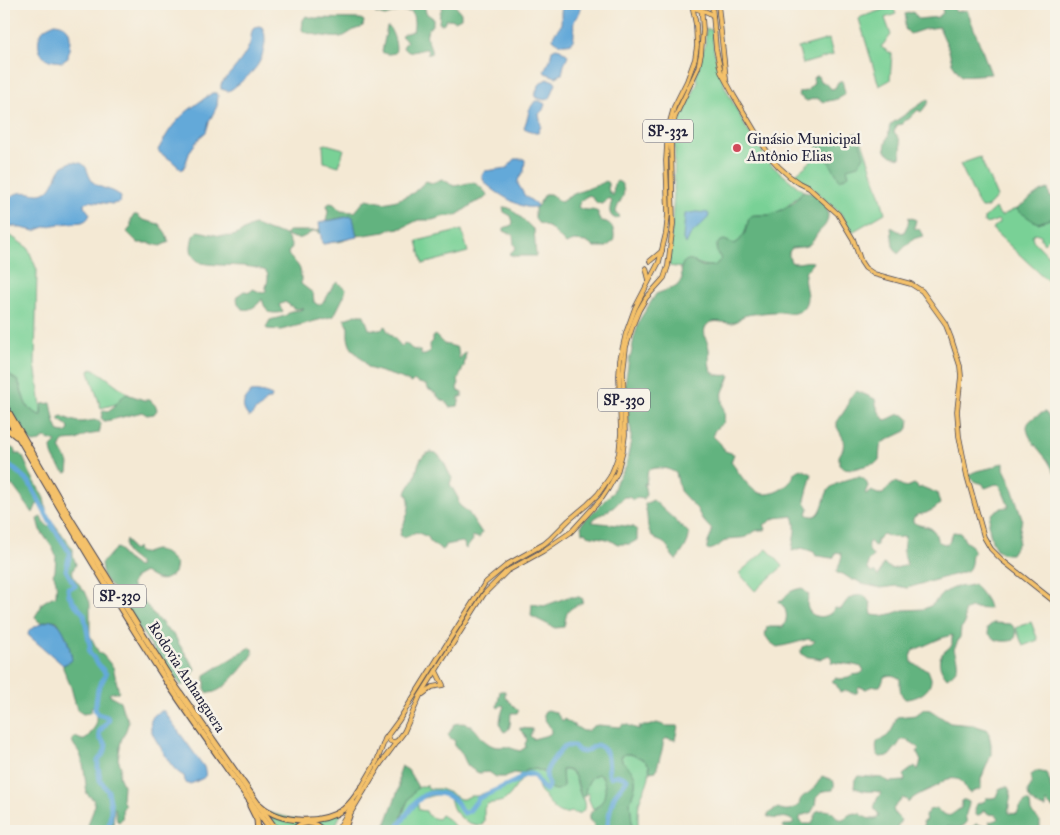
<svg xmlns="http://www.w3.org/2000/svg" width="1060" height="835" font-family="'IM FELL Great Primer',serif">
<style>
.green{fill:#79d196;stroke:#4e7a68}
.forest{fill:#62b37f;stroke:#426a5d;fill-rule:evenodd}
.water{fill:#63a9d9;stroke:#42668a}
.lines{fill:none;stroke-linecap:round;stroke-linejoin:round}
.river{stroke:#63a9d9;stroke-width:5}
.major-casing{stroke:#424052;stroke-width:5.5}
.highway-casing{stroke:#424052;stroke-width:7}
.major{stroke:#f4c16a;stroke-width:4}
.highway{stroke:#f4c16a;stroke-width:5}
.poi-dot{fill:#d1495b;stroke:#f7f3e8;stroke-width:2}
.labels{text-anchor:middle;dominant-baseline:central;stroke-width:5;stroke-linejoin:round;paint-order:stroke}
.shield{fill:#f7f3e8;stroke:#62616f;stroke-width:1}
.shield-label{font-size:14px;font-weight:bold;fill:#22223b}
.poi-label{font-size:15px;fill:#22223b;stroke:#f7f3e8;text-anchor:start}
.street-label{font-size:15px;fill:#22223b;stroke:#f7f3e8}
</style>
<rect width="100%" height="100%" fill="#f7f3e8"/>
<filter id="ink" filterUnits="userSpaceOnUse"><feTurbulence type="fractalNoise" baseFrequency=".02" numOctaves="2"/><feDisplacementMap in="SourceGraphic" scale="10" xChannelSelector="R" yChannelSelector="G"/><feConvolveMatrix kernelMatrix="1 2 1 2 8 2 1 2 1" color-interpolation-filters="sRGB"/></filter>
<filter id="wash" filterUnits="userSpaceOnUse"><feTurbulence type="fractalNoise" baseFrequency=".0096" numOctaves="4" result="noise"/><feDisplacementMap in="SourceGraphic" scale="20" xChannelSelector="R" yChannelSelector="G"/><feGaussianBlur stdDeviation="1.12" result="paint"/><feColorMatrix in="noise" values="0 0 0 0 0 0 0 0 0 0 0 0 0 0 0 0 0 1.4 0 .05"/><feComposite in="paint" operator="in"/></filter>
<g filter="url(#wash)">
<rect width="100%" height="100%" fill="#f4e9d4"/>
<g class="green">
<path d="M891,7H893L896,14L885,18L891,35L881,47L892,54L890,80L879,86L859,19L861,17Z"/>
<path d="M706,29H709L712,30L714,51L724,83V85L745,126L771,165L803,191C793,201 784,212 769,215C761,216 756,213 749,218C746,229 745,238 735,244L724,240C712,245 716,250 721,259L714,266C710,266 705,266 700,264C693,262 690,258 683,263L682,268L669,266L674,193L675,129L677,122L680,121L698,82L696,77L705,44Z"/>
<path d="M829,39L833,55L803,64L798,48Z"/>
<path d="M857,133H859L880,194L885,213L852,232L841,214L813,189L793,176C804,167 817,160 818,144Z"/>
<path d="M326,144L344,149L339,166L324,162L323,145Z"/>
<path d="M980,157L997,197C992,202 989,209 981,208L979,205L960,164Z"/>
<path d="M995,208L1001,216L1017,208L1038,223L1056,217V239L1053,242L1049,238L1044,243L1041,239V235L1035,233L1032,235L1033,240L1056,264V273L1049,282L993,230L994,227L1000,223L998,220L987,224L984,222V218Z"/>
<path d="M462,230L468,252L423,264L417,241Z"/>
<path d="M4,231L28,248L37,270L35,364L41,406V416L31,410L28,408L25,402L20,385L17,380L12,377L4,367Z"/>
<path d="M92,368L103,375L135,399L101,408L89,372V371Z"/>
<path d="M767,549L783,566L755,591L739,573Z"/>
<path d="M1031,622L1038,640L1023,646L1016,628Z"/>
<path d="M625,754C634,754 644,758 649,765C651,782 645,785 640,800C638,804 637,826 639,831H632V823L630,802C632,798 632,794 634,790C638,774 632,771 622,761L621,756Z"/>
<path d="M531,769C542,769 547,774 549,784L563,787L562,770C578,768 576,787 581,796C581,797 582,798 583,799C587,809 582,817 572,812C558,817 552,807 545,797C542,792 543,797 540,791C537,783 537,779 528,775C518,780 514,792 506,799C501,803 494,802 487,804L484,808V821L482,825C471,826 460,819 454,810C451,805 452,800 448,795C437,793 427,797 417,801L419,810L426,811C428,817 433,818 438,819L441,815C448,819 454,823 456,831H399C400,820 407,797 416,789C419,787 424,786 427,785V787L428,789H440L450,793L460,799H464L470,796H477L497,788L506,787L514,783L523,772Z"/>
<path d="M598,774C605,778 607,789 605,797C603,802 598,806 593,809L589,800L588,793L586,794L584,797C585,788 589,776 598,774Z"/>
<path d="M266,812L302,821L342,812L333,831H325L312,822L292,831H280Z"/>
</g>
<g class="forest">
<path d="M402,4H424L426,13L433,18V23C432,26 429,28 428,30C423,38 433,46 431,54H428L427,49H425L412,52L404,49L403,47L407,41L401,36L403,34L413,31C415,25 414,18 412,12L400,11L385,16L375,13C383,9 394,9 402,4Z"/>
<path d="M442,4H454L461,13V18L455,21L451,19L446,20L443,24H440L439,23L440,13L442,8Z"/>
<path d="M941,4H951L956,12L967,10L991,74L961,76L952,63L948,47L939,27L925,29L910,34L905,29V21L906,18L905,14L913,12L918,19L938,17L943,13Z"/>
<path d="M306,16L314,18L361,19L364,21L363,26L361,28C353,29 350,33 344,36C336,40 312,34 304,32L302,30L303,20Z"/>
<path d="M387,27H389C393,33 398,46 395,53C390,54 386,55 382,52Z"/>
<path d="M815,76H818L820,81C824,82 829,85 831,89L835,88L838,82L842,80L845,93C841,100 831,100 824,102L816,98L807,101L798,95L799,92L807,91L809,88L814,83L813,78Z"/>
<path d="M928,99L929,102L921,112L918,110L909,119L904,121L903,124L897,125L894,132C903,141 902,147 900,158L892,156L885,150C885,142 889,137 889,131C890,124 888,130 891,124Z"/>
<path d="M857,133L864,156L858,165L847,168L849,175L840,180L818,144L823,141L843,139Z"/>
<path d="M442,179L454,186C470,184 473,177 486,193L487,196L484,199L474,203L457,215L442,217L432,220H418L402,228L391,229L385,232L357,236L356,232C353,235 350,239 345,240C338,244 330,240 323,244L324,240C317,224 310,235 301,238C296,239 290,237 285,234L288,231H317L351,216L326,221L328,212L327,205L330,203L334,204L341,211L355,212L364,201L367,199L384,203L397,200L413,193L426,181L432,183Z"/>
<path d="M606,181L608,183C608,189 608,192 613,196L614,184L617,181L621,183C629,196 617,201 616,213L620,216L617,219C608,217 609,209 612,201L609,198L602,204L597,203L590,195C584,197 580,201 578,207C584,212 591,208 598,212V217L601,221C613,221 616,233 613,242L611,243L607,247H594L586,242L574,241L566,244L550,228L540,223L539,224L535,219V205L537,207L545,194H550L556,198L557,200L561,202C569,196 577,192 587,189C594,186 600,185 606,181Z"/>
<path d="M1048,189L1050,197H1056V217L1038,223C1032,221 1028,217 1023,214C1021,212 1019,212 1017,210V208C1029,201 1035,193 1048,189Z"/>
<path d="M803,191C817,192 832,206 827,221C826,226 821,229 818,233C815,236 814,241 811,243C807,248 798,247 792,248L789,252V257L791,262C799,265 805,260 813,262C811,266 805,270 805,275C802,287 814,299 800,311C794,315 788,313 781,312C777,311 751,314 747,315C740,316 738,323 731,323C723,323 715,319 708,324C700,331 708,341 709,349C710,365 705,378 730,375C728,383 723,389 722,396C721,405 726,411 724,422C720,426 713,429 713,436L720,443L725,451L734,454L731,462C745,480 756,506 783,488C789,484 793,480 794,473L801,469L812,474L805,500V502L809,508L807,514C823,524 823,496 829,489C834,484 839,483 846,480C856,477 863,473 868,486L865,493L866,494L871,491L878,494H883C886,489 891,486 895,482C905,486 903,489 914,484L917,486L918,488H920L922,487L937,493L940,504L934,509L926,513L917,515L913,518V522C919,527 928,525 933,530C939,536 933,543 947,544L950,541L953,532L961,533L965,541L972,546L974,553L972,554C971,561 972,566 967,571L907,588L897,586L881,588L862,584L856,580H852L843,574L837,573L836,571L839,566L842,556L841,553L836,552L834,557L831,558L819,556H816L814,552L802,548L792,551C793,539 798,528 793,516L775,518L764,525L766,529L765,530C753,529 755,533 746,537C739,539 732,537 725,541C718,545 717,549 707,550C706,542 712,537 712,530L702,519L697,509L680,491L676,473C668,468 658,466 648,470L646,484L644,483L646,494L644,499L637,498L633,500L629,497H624L614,507L595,518L592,522L634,527L637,531V540L630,544H618L607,539L587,535L585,532L582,533L581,525L584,521L613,492L617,480L622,473L626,466L631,440V430L627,416L630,404L626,395L625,384L629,359L631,355L634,338L640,319L656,294L672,288L677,286L680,282L682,278L681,268L683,263L687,260L692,261L702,266H714L722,259C717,253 714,249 719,242L724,240L734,244L739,241L745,233L749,218L753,215H769L784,209L793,203ZM883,534C890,537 898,539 905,536L903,551L907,565L892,569L883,564L878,577L875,572L871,573L868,569V562L872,558L873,556C869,550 865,547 870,541L874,546L877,545L876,541Z"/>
<path d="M505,207L509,208L512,210L524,220L534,230L536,256H514L509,254L516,248L514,244L513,235L504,231V228L512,225L513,222L511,216L504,212L503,208Z"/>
<path d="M134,215H137L143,220L159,224L165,232L169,242L160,246L150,243H138L127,232L131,227V220Z"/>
<path d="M909,217L916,220L914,228L919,229L923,236L913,239L898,254L893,246L891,227L902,233L904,232L908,224Z"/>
<path d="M254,225C260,226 264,229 270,231C283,234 286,232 292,247L288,253L289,256C301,268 301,267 301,284L313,293L314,302L318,305C328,302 329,288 337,282L346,289L344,296L334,316L281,330L267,329L266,327L270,320L285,316L291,311L300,310L304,308L295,309L285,302L279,305L283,311C280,314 272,313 268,312L264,305L262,299C254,311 237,316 237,296L244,291L250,292L253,289L262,293L266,291C265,284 271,279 266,271C248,263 221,267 201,263C189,256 190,248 193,236L198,231C210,233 224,239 236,235C242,232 247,227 254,225Z"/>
<path d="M356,315H364L369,329L381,330L385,326C388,334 396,339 401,346H403L404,343L409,346L412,349L420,351L421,355C429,356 431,351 430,344L433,341V337L435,335L444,344L456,347L458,350L459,358H461L463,354L466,352L464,366L458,380L459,383L457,388L458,391L462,393V397H459V402L458,406L449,407L446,402L439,398L435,393L428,389L426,385L416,382L414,380L411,383L401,378L368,368C364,358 351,352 349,342C346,332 351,328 344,319Z"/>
<path d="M4,367L12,377L18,381L25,402L28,408L41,416L42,404L51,403L55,423L59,432L65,433L69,430L68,426L59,420V417L62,416C68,419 75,422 82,422C92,421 105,415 99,433L86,435L77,440L64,441L61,444L60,448L69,464L68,472L66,473C58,467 51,457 51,447L56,442L45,438C40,440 36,445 31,442C27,440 5,404 4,399C2,392 4,375 4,367Z"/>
<path d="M857,391L875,399C876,407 880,415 885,420C895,418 899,409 909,419L908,428L906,431L883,442L880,447L879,460L876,463L853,469L843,468L839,465V456L843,449L844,440L837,427V422L847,407L849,398Z"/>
<path d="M127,394L144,400H150L156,406L157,410L154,414L147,415L142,412L111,420L104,421L101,418L103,410L109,411L111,410L121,398Z"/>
<path d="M1045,412C1050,416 1051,423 1056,426V475C1053,471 1051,466 1048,461C1042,452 1027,439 1027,427C1027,420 1039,414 1045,412Z"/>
<path d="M4,443L15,450L16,452L14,454H20L23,457L30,473L44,498L47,514L73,549V556L76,564C75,567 74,568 73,570C71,575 77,582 80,585L81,589L85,591L90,603V635L99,653L103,655L113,667L119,692L110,693L109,694L111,696L120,701L123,711L129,721L126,730L121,741L118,759L121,767L119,776L123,785L122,800L125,805L122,810C123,815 123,819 119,822L117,821L115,808H114L113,831H88C88,827 88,823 90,819C92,814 96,805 93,799C91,797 89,796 87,794C85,780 85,767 80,754C78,749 73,746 72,740L75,737L82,740H85L90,734L96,725V713L93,706L91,708V712L89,713L83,714L77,710L71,687L63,668V665L71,661V655L67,638L57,621L52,620L42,623L38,621L35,617C37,612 41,609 42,603L52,597L56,596C56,588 58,582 53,574L55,571L56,556L52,547L40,530L37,519L41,517L43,522L49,527L51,525L39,504H37L33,513L13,486L11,485L4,486Z"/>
<path d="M431,452L436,453C446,461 445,468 452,478L450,484L458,498L459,505L468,512L482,533L479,538L472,536L473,540L466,549L465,548L464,543L462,542L445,545L443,550L431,543L428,537L416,532L404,538L400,535C403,522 415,505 406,493C408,487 411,485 414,479C419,469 416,456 431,452Z"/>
<path d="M1004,463V469L1009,479L1022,518L1018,543L1011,554C1007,554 1002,554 999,552C991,546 986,522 991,515C996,509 1003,507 1009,507L1001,487L998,484C993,484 990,487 985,488L983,484C976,481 972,483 969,475C977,469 985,470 993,467C997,464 998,464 1004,463Z"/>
<path d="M653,500L689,533C690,542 682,553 676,560C670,555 670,548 665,544C662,541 657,541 654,538C647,531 648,525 647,516C647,512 645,509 645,504Z"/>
<path d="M126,539L132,550H134L137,547L138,552C145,555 148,551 155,550C164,550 171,558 176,564L174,573C163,584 156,580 144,572L135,577L131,585L153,614L160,622H162L164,627L175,636L179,644L193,665L195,669L192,677L188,679L182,686L170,671H168L112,588L103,577L101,563C108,559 111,551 117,548L120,550C121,557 131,561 137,567L140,566C133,554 121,557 126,539Z"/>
<path d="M974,584C980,592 988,599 989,609L970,608L964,611V615L965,624L961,628L960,637L954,649C958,663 961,669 947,678C942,672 936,662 942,654C945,650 950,648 952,645V635C938,638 926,646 913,650L911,654L912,663L928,670C929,673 930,675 931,678C932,691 917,699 905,699C899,693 900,687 900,679C895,675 890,674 884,677L883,681L880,686H874L866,689L860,687L858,689L857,693H851C847,689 845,691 840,693L836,684L832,681L835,678L840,679L849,678L852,675L860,674L864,671L862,667L854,665L831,662L832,659L829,655L820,659C812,656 797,659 802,647L812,644L815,641L808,639C799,642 788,645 777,647L770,642L765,635L767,627H783C789,618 787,608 779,602V601H783C787,592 792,590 802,588L809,595C800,617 826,624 835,608L841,609C849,597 849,596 864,595L870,603L872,615L881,616L891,614L903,610L924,609L932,605L942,594L954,587L968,586Z"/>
<path d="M568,597H579L583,599L582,603C565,610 567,612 564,627L555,628L531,616L532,604L544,606Z"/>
<path d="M993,623L1011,624C1016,629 1018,633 1014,640C1003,643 989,641 987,628Z"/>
<path d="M250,647L253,650C253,658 247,661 243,667C234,677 222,693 208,693L205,689V675Z"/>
<path d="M500,691H505V697L519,711L517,713H511C510,720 512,730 504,732C497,724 501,715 504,706L502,705L498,708L497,707Z"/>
<path d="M924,709L930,710L950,723L973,725L986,729L988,730L991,744V755L981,779V789L969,793C965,789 964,783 960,780C957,779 952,778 948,779C944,780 941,783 938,785C928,791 915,794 908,803L907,800L903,798L893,809L895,814L901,820L895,831H853L854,829L853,828L844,831L833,829L828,831H802L784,828L783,827L784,825H790L794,822C782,812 779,823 767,816L769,813L778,808C786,812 793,810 799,805C800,795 806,796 812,790C816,786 819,781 822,776C831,780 837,779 833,790L823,791L816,798L815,806L811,813L803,815L800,817V821L803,824H812C815,819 814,815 817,811C822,810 828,809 833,813C836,815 835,817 839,819C847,821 847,810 861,814C866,819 870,819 876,819L879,815L874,808L877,799L881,793C875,790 871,792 865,791C861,791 858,788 854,788L855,779L858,776L882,778L890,782L904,781L905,779L903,775L915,766L918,770L921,761L917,753L919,748C915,744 907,739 901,740L898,745L889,756L880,757L877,754C874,735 882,743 889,734C892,731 895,723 896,718L897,717L916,715Z"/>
<path d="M548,710L555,712L563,721L564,719L583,731H587L594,726L598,725L620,727L624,724C630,725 634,729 640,729L638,726H648L657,723L666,726H678L675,740L667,738L663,741C664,747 658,763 656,771L650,772L649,765L643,759L630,754H625L621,756L622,761C632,771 638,774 634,790C632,794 632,798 630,802L632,823V831H595C593,823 595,825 589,820C590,809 594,811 600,804C607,796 606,784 602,776L598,774C587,777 586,790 583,800C577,791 579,767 562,770L563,787C558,791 555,791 550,788L547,776L544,772L536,769L527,770L522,774L513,773L505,777H496L489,772L479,773C475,771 471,769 468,766C463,759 463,750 454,746L455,741L450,738L448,734L450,732L454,724C479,719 474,738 493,746C498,748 503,746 508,747C512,748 516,750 520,751L526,747L525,744L527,740L525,735L520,730V728L532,729V731L530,736L533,739L548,735L551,733C552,724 540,720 545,711Z"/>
<path d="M401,766L408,770L418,787C407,797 400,817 399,831H386V823L399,788V771Z"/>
<path d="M1037,771L1046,773L1050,781L1051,789L1056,791V809L1051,807L1046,802V808C1038,807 1027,801 1028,791C1029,788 1031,786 1032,783L1031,782V775Z"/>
<path d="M1003,787H1008C1014,796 1007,804 1009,813L1017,814L1021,806L1024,803L1027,801L1030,803L1031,812L1040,821V831H968L976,824L988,827L995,826L994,825L990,824L989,822L997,820L999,818C995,811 989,818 985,810H983L982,813L977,816C974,811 975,808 977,804L985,801L986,798H992L996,797L999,789Z"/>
<path d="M962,800H965L969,802C969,810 963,814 967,822C962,830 955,827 947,827L943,831H922L924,827L923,821H926L925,816L929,810L937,808V810C952,819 948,816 961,808Z"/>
</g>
<g class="water">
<path d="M563,4H577L581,7C580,16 575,16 574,22C572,29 579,45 564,44C559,44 556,42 553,39L554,34C555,33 559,28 560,27C563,20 559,12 563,4Z"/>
<path d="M55,23C76,25 69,43 68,58L62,62C56,61 50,61 46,59C37,53 36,36 44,29C46,27 51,25 55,23Z"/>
<path d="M259,26L262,27C265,32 265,36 265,42C262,67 251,74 232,89L228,91L221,89V84C231,72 243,60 249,46C252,39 250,33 254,27Z"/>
<path d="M556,48L560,49L568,55L564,65L562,74L556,77L545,73L544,70L550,60L552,50Z"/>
<path d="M549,79L554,81L556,84C550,94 554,105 535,97C536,89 540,80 549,79Z"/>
<path d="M212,93H216L218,95L217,106L209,122L207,129L206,132L200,137L190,151L184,168L182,170L171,160L160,153L158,150C164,140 169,129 178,120C188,109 200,102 212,93Z"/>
<path d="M535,101H540L545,104L543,110L539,114L541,126L538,133H535L524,128L528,116L529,110Z"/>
<path d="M515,159H524L525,160L524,171L518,180V184L525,196L536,204L537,206L536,207C531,207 527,208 523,206C515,204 485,187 483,179C481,175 483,174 485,171L507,168Z"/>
<path d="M71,162C91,162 84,171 93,182C100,190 114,188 121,197L120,202L113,204L88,201L84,204V206L90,214C88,219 87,220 82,222C66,224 50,223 35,231L7,225L5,223C8,205 6,189 31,193C36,194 41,195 46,192C54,187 56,175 61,168C64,165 68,164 71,162Z"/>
<path d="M696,212L708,213L709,215L708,218L690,235L686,244L684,242L683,239L685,215V214Z"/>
<path d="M351,216L353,217L357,237L324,244L322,243L319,223Z"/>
<path d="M251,392C257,391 266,393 272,396L271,399L265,401C262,408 261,407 256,410C252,413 253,416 249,417C240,407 243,401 251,392Z"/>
<path d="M52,620C64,623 70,648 72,660L71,661L63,665L28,635L29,630L42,623Z"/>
<path d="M161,711H164L204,767C206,775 207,777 199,780C195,782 192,784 187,784L185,781L184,776C172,770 168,759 161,748C153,736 142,719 161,711Z"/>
</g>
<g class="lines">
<g class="river">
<path d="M4,464L13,468L29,482L53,527L70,553L66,570L75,586L68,588L69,595L73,602L84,614L90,646L89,652L106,674L98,689L95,709L97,714L107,717L109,720L99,732L100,738L106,745L105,751L98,761V767L100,780L108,791L111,807L110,821L107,831"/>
<path d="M397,831L396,829C413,809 420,781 452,798C459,801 458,809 464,813L469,811L479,798L516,781L522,776L529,774L534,775L542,787L546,790L549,785C547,781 546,777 546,773C548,765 559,751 565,746H574L579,751L584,752L597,745C611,750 608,762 609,775L611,777L617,775L627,779C624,785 619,789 615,795C609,806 609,819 607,831"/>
</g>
</g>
</g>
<g filter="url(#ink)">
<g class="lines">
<defs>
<g id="major">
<path d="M712,4L716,49L721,72L734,96L771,158L779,167L789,176L799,183L809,188L838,214L853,239L861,262L865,268L874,274L911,284L922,291L945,323L951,338L960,366L961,376L957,411L959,436L967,476L984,537L991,549L1002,560L1056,603"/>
<path d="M718,4L726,79"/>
<path d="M693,7C699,12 707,9 713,16"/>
<path d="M650,261L662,251"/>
<path d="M646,268L649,280"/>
<path d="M423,694L432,687L443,685L436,671"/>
<path d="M388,735L390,741L393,742L398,741"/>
<path d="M360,790L377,761L385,739L399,720L485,583L508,564L544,544L551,538L569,520L588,504L598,494L610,477L615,465L619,453L621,433L619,376L620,359L626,333L635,308L659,262L666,233L668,214L666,161L668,129L674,107L687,81L695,59L697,46L696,25L692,4"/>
<path d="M350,814L381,763L404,732L420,696L484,594L507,571L543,551L571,532L602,498L608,489L617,473L623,450L625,435L623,372L626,347L634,322L639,310L646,298L664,278L668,266L673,224L671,145L672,130L675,117L698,68L701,54L703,30L701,4"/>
<path d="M337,831L353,803"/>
<path d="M340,831L346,820"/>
</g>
<g id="highway">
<path d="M4,404L72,521L174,684L277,831"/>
<path d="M4,412C57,504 111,596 169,685C202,734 237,782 271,831"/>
<path d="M4,429L10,431L16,436"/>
<path d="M260,805C281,824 321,825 344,809C351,803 356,796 361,788"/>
<path d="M250,806L257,820L258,831"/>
<path d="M293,831C302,820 314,821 323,831"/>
<path d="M344,831L350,813"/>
</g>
</defs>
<use href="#major" class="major-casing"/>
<use href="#highway" class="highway-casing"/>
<use href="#major" class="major"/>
<use href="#highway" class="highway"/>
</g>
</g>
<circle class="poi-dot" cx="737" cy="148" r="5"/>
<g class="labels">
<g class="shield">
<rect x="643" y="119.5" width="50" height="23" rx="4"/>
<rect x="598" y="388.5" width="52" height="23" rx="4"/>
<rect x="94" y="584.5" width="52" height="23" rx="4"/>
</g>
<g class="shield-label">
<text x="668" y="131">SP-332</text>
<text x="624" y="400">SP-330</text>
<text x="120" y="596">SP-330</text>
</g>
<g class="poi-label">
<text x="747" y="139">Ginásio Municipal<tspan x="747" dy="17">Antônio Elias</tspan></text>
</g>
<g class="street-label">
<text transform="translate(187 677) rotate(57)">Rodovia Anhanguera</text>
</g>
</g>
<rect width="1060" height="835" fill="none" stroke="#f7f3e8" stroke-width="20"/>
</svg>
